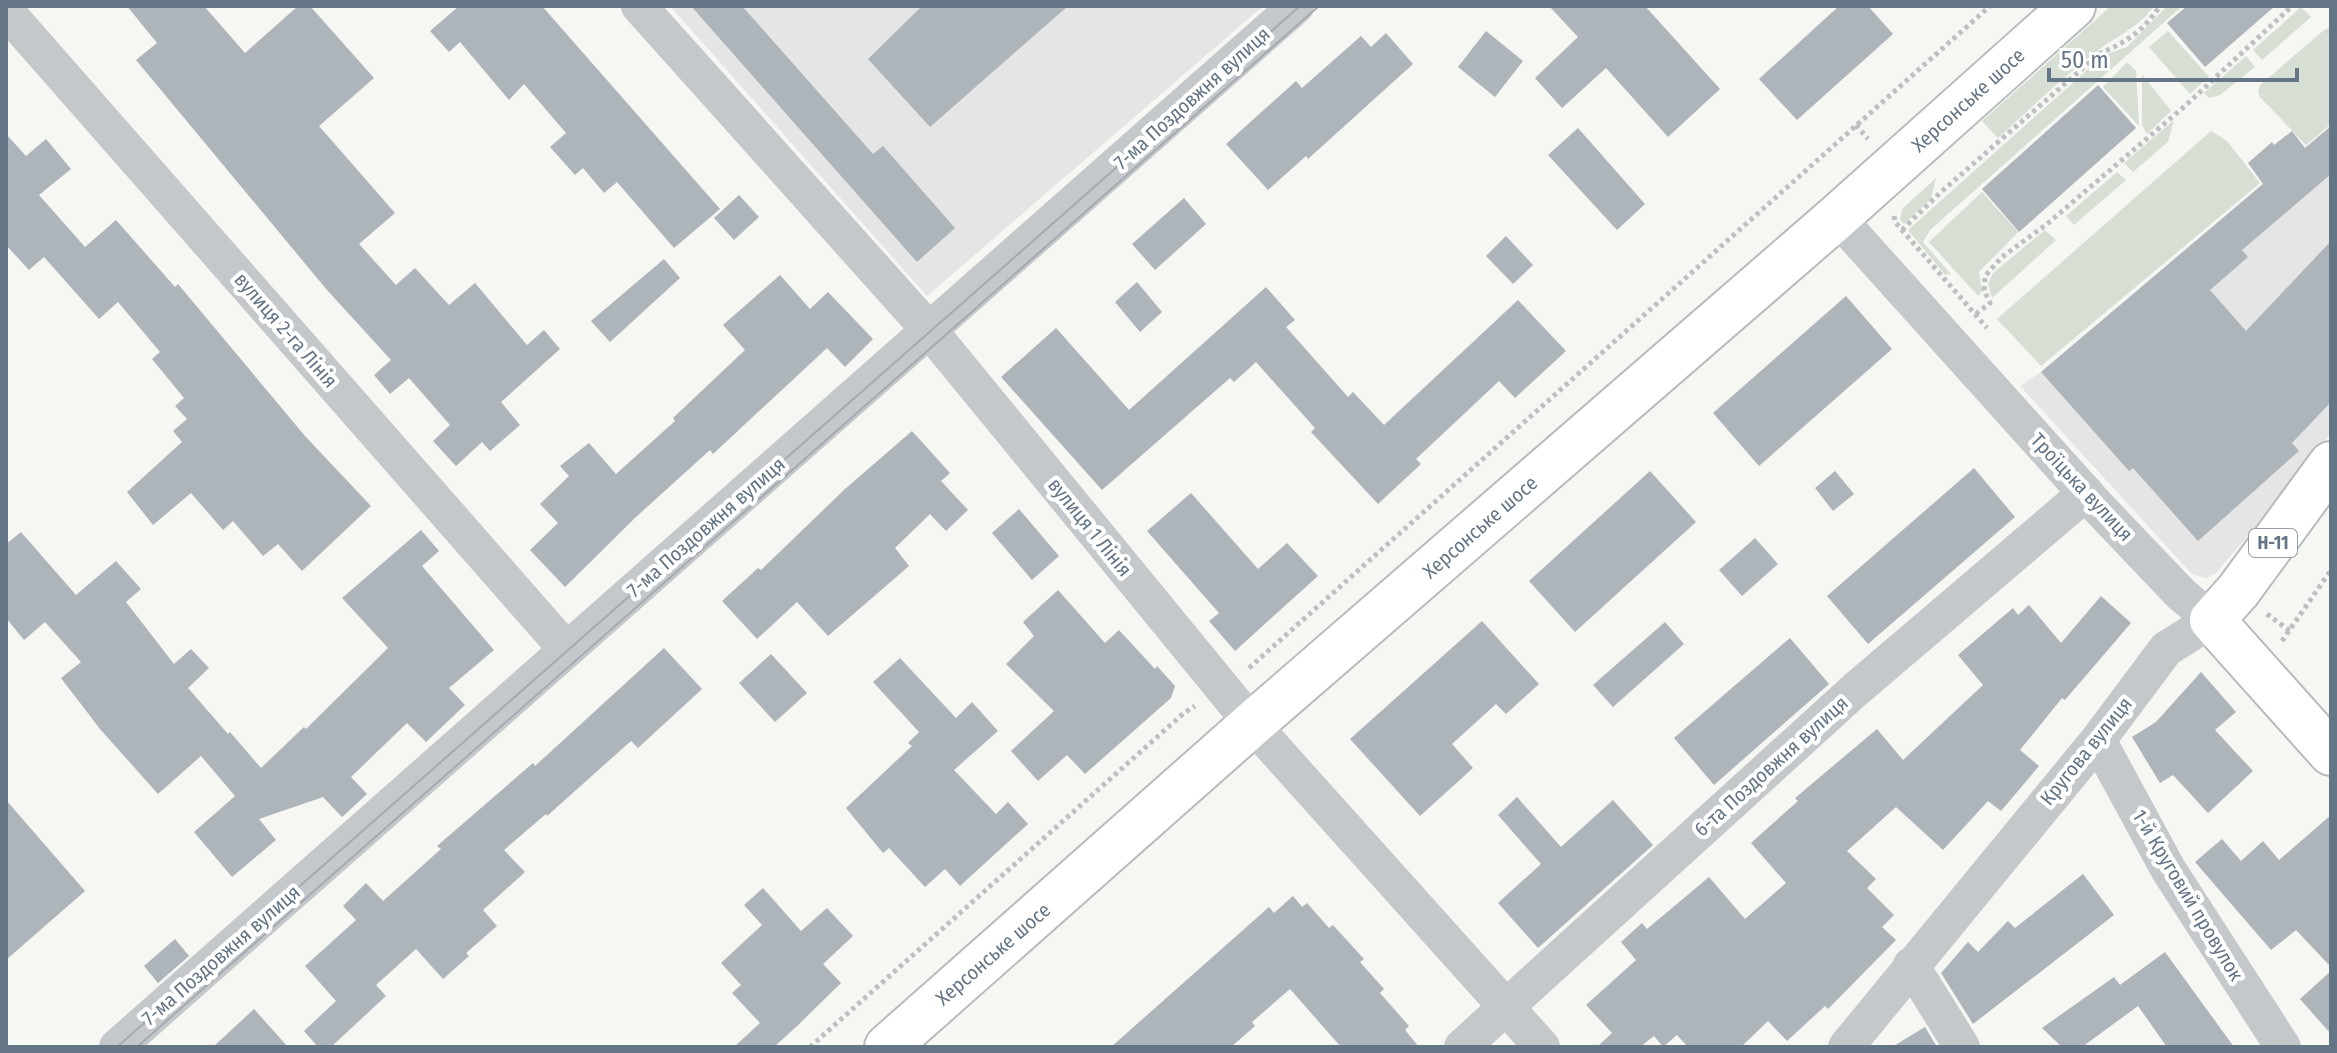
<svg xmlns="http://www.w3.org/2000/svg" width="2337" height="1053" font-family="'Fira Sans Condensed',sans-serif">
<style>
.built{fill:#e4e5e4}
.green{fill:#d7ded4}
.building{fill:#adb4ba}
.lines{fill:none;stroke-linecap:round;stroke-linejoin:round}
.major-casing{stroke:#b7bbbf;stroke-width:48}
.path{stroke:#bdc0c2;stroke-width:5;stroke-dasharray:4 4;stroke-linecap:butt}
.minor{stroke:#c4c8cb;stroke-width:36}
.major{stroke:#fff;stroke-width:44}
.tram{stroke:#a4aab0;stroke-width:2}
.labels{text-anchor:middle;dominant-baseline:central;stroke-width:8;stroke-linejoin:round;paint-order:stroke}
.shield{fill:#fff;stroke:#929eaa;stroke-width:2}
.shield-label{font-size:18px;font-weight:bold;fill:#647585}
.street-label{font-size:20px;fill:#647585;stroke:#fff}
</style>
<rect width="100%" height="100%" fill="#f6f6f3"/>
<g class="built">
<path d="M670,6H1263L927,296Z"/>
<path d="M2331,126V432L2312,460L2216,573L2206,578L2192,574L2020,386L2041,372Z"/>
</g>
<g class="green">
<path d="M2111,6H2154C2135,31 2118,34 2096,52C2062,78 2030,109 1998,138L1982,121Z"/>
<path d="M2167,6L2180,8L1930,230L1923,242L1951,274L1945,275L1908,230L2104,55L2127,47Z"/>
<path d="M2301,7L2311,17L2262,60L2253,50Z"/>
<path d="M2331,27V124L2306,145L2260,97L2258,91L2260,85L2324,30Z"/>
<path d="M2168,31L2209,77L2190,94L2149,47Z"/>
<path d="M2246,56L2255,67L2220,95L2209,98L2204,93Z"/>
<path d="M2127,62L2136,71L2139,126L2103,87Z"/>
<path d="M2142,74L2171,111L2147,134L2142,125Z"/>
<path d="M2174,120L2168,142L2133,172L2124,163Z"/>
<path d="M2211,131L2227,141L2260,183L2041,366L1997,319Z"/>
<path d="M2117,172L2126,180L2074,225L2066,216Z"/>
<path d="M1936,178L1931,199L1904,224L1900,219L1902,209Z"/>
<path d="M1982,192L2018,232L1979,272L1982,291L1978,296L1929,242Z"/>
<path d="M2045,230L2056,240L1992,298L1988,284L1993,273Z"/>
</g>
<g class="building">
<path d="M127,6H204L245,53L298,6H310L374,78L319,126L395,213L359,244L396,285L415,268L449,305L475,283L527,345L544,330L560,349L501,402L520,425L490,451L482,442L456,466L433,441L450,425L409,378L390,394L374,375L391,360L327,290L136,60L157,43Z"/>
<path d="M459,6H542L720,209L674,248L617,182L604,193L583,168L575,175L550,147L566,133L524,84L509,100L460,42L449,52L430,31Z"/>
<path d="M691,6H742L873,154L883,146L955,228L917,262Z"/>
<path d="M922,6H1068L930,127L868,59Z"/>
<path d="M1549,6H1645L1720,89L1668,137L1606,68L1562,108L1535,78L1578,37Z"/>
<path d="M1839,6H1868L1893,34L1797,120L1759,79Z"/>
<path d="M2187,6H2275L2205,67L2167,23Z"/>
<path d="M1486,31L1523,61L1495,97L1458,67Z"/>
<path d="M1386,33L1413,64L1308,159L1306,156L1268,190L1226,144L1296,81L1302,88L1361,36L1371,47Z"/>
<path d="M2098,85L2136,128L2019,232L1982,189Z"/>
<path d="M2331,126V174L2242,250L2248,257L2210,290L2246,331L2331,241V402L2292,443L2299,451L2198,541L2133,468L2129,471L2041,372L2263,184L2248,163L2272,142L2274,145L2292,131L2305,148Z"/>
<path d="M1578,128L1645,204L1617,230L1548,155Z"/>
<path d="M6,134L26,156L46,139L71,169L39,195L85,247L116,220L175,287L178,284L305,436L371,506L302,571L278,544L263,556L233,521L223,530L191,493L153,525L127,492L182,442L173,431L187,419L175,406L184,398L152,359L160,352L118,302L99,319L44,257L29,270L6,245Z"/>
<path d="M739,195L759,217L734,240L714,218Z"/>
<path d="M1184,198L1206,224L1155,270L1132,244Z"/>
<path d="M1506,236L1533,265L1513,284L1486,256Z"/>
<path d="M664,259L680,278L610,342L591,321Z"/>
<path d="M780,275L810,309L828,292L873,339L845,367L827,348L713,454L710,450L636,517L565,587L530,550L558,523L540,504L569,476L560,466L589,443L616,474L675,421L673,418L745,350L723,325Z"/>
<path d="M1137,282L1162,312L1140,332L1115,302Z"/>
<path d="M1266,287L1295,320L1286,327L1348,397L1353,392L1384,425L1518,300L1566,351L1515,398L1499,381L1416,459L1421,464L1378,504L1311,432L1315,428L1256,362L1234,382L1230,378L1102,490L1001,377L1056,328L1129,410Z"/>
<path d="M1846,296L1892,349L1759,466L1713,413Z"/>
<path d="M912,431L950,473L941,481L968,510L946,531L930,514L895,548L909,566L828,636L797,602L757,639L722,601L758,568L761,570L845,489Z"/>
<path d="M1974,468L2015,517L1868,644L1827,596Z"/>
<path d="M1650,471L1696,522L1575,632L1529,581Z"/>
<path d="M1835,471L1854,494L1833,511L1815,488Z"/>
<path d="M1191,493L1258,569L1287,543L1318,576L1235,651L1209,621L1219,613L1147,531Z"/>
<path d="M1019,509L1059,556L1032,580L992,533Z"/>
<path d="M421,530L439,551L422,566L494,650L449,688L465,705L426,742L407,723L351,777L367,794L342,817L323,797L259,819L276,840L232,877L194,832L235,796L201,756L158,794L100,729L61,678L81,662L45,622L24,640L6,618V544L21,532L76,595L116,561L141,589L126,602L174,664L191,649L209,668L188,688L228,734L230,732L261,768L304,727L306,729L388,648L342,598Z"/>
<path d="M1755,538L1778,564L1742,596L1719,570Z"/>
<path d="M1058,590L1105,643L1119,630L1155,669L1157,666L1175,686L1171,698L1085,774L1067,755L1038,781L1011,751L1054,711L1006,664L1034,636L1023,622Z"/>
<path d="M2101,596L2131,623L2065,700L2062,698L2020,750L2039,766L2001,811L1988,801L1943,850L1896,807L1847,851L1876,879L1867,888L1894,915L1882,927L1896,940L1828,1009L1825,1006L1787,1041L1768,1021L1741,1047H1688L1677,1035L1663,1047L1654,1036L1640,1047H1597L1612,1033L1586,1005L1636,960L1621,942L1642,923L1647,929L1709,877L1745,919L1786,883L1751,843L1798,801L1795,798L1877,729L1903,760L1983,685L1958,655L2013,608L2018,615L2029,605L2061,643Z"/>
<path d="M1482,621L1539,684L1506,714L1496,704L1452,744L1473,768L1420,816L1350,739Z"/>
<path d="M1665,622L1684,644L1613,707L1593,685Z"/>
<path d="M1790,638L1829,684L1714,785L1674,738Z"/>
<path d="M664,648L702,689L638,748L631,741L547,816L546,814L504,850L525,872L483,910L497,926L466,953L469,956L443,979L416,949L376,985L386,996L331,1047H318L304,1031L336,1001L305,966L356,920L343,906L366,883L383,901L441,849L437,846L533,763L535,766Z"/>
<path d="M771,654L807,693L775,722L739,683Z"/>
<path d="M900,658L956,718L972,702L998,731L954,770L996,814L1008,802L1028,824L960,886L945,869L925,887L889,848L883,853L846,808L912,746L908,743L919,732L873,682Z"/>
<path d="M2201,672L2236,712L2215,730L2253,771L2208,813L2173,775L2160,783L2132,737L2156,722Z"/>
<path d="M1517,797L1561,847L1613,800L1653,845L1538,948L1498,903L1541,864L1498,815Z"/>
<path d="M6,800L85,891L6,960Z"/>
<path d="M2331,815V967L2296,930L2271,950L2195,862L2222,839L2241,861L2263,841L2279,860Z"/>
<path d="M2083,874L2114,915L1973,1024L1941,973L1968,942L1978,952L2008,921L2015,928Z"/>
<path d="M763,888L801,931L827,908L853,936L823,964L841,983L796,1027L774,1047H734L760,1023L732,993L741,985L721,963L762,925L744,905Z"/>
<path d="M1293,896L1302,907L1307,903L1329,928L1333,925L1364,959L1360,962L1384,989L1380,993L1409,1026L1405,1030L1419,1047H1341L1290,989L1252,1022L1255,1026L1231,1047H1111L1269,907L1274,913Z"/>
<path d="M175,939L189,956L158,983L144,966Z"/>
<path d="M2165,952L2234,1047H2167L2138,1006L2082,1047H2062L2042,1028L2114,977L2120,985Z"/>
<path d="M2331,971V1034L2300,999Z"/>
<path d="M254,1009L288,1047H213Z"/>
<path d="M1925,1027L1937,1047H1892Z"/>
</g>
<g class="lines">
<defs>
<g id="major">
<path d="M2331,464L2238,591L2212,620L2331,753"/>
<path d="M887,1047L1252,724L1837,217L2073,6"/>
</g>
</defs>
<use href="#major" class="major-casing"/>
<g class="path">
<path d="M1856,125L1868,139"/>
<path d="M1894,216L1895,222L1987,328"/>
<path d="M1902,230L1941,192L2099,54C2128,41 2142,32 2160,6"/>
<path d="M1976,314L1990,303L1984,290L1985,276L2002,257L2047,224L2185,106L2292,6"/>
<path d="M2267,614L2290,631"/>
<path d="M2282,641L2331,570"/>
<path d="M1249,668L1990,6"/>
<path d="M810,1047L1184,713L1195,706"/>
</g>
<g class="minor">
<path d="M639,6L930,331L1252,724L1542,1047"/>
<path d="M6,11L566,649"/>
<path d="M1837,217L2099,508L2181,594L2212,620L2166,649L2098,740L1846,1047"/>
<path d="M2098,740L2168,869L2283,1047"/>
<path d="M1911,965L1962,1047"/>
<path d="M117,1047L1296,6"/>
<path d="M1462,1047L1855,690L2086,493"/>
</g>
<use href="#major" class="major"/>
<g class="tram">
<path d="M117,1047L1300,6"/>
<path d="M137,1047L1319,6"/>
</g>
</g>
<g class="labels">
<rect class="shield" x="2249" y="529" width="48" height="28" rx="6"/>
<g class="shield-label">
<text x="2273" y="543">Н-11</text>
</g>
<g class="street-label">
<text transform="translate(1192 98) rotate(-42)">7-ма Поздовжня вулиця</text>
<text transform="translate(1968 100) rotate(-42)">Херсонське шосе</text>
<text transform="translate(286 330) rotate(49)">вулиця 2-га Лінія</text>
<text transform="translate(2082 487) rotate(47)">Троїцька вулиця</text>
<text transform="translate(706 527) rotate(-41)">7-ма Поздовжня вулиця</text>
<text transform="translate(1090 527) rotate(51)">вулиця 1 Лінія</text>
<text transform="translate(1480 527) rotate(-41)">Херсонське шосе</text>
<text transform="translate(2086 751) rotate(-51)">Кругова вулиця</text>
<text transform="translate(1771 766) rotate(-42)">6-та Поздовжня вулиця</text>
<text transform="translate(2188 895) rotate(59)">1-й Круговий провулок</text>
<text transform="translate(993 954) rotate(-41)">Херсонське шосе</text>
<text transform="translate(221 955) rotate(-41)">7-ма Поздовжня вулиця</text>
</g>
</g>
<rect width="2337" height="1053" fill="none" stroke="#647585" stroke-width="16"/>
<path d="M2049 68v12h248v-12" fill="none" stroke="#647585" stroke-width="4"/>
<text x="2061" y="68" font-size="24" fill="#647585" stroke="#ffffff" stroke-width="6" paint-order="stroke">50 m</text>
</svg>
